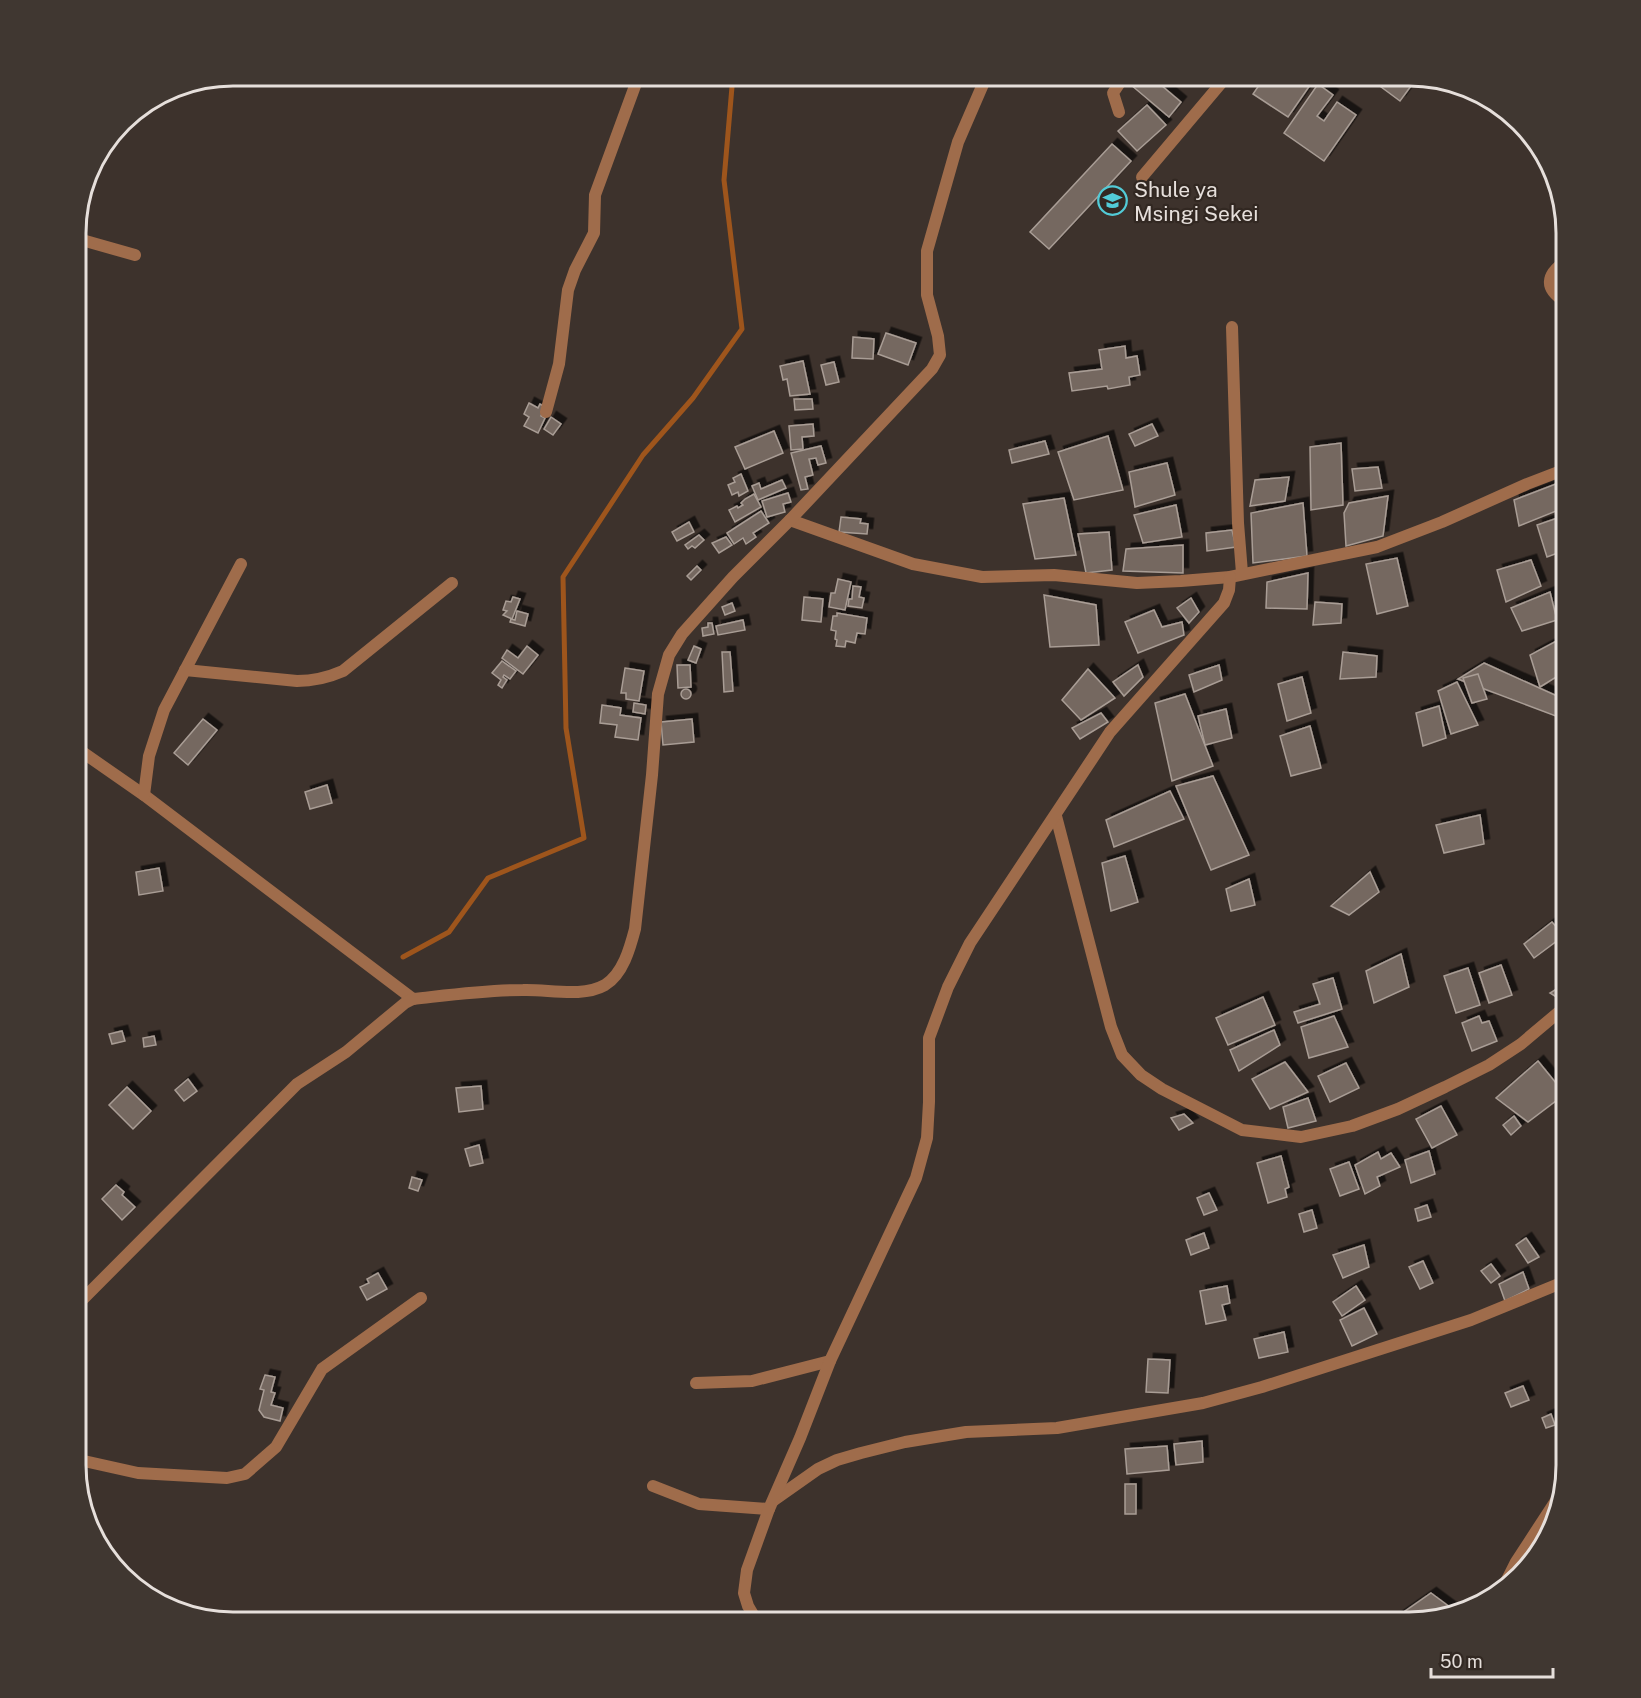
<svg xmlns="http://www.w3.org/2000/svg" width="1641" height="1698" font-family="'Public Sans',sans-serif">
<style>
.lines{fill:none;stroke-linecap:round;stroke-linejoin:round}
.stream{stroke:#9e551c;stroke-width:5}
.building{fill:#746861;stroke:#a99d95;stroke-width:1.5;filter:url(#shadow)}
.minor{stroke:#9f6c4b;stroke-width:12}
.tertiary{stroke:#9f6c4b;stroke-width:12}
.labels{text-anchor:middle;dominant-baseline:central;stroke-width:4.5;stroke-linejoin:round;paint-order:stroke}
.poi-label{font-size:21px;fill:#e6dfdb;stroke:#322822;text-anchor:start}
.rim{fill:none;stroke:#e6dfdb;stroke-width:3}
</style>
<defs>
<filter id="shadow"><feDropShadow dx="5.5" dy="-5.5" stdDeviation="0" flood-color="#0009"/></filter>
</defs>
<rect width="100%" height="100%" fill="#3d322c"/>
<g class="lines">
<path class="stream" d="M403,957L449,932L488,878L584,838L566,728L563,577L643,455L693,398L742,329L724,180L733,75"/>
</g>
<g class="building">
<path d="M1139,75H1149L1181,102L1169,117L1131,85Z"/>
<path d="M1266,75H1310L1315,78L1288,117L1253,94Z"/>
<path d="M1365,75H1419L1400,101Z"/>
<path d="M1318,84L1333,95L1317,116L1324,121L1337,102L1356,115L1324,161L1284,133Z"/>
<path d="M1147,105L1166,125L1137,151L1118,131Z"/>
<path d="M1112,144L1131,161L1049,249L1030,232Z"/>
<path d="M886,333L916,343L908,365L878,354Z"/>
<path d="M853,337L874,339L873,359L852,358Z"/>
<path d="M1125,346L1126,358L1137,356L1140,375L1129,377L1130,385L1108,389L1107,386L1072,391L1069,373L1102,369L1099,350Z"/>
<path d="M803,361L810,394L790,396L787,379L783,380L780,366Z"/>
<path d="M834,362L839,382L826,385L821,365Z"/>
<path d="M794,399H812L813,409L795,410Z"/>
<path d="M529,403L538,408L540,404L545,407L541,416L545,418L538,433L524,426L529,417L524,414Z"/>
<path d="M551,417L561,424L553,435L544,429Z"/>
<path d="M813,424L814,436L802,437L803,449L791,450L789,426Z"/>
<path d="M1152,424L1158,436L1135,446L1129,434Z"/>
<path d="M774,431L783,453L745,469L735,447Z"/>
<path d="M1108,436L1123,490L1074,500L1058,452Z"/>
<path d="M1045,441L1049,454L1012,463L1009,450Z"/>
<path d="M1341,443L1343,505L1311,510L1310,447Z"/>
<path d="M821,446L826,463L818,465L816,458L809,459L813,475L805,477L808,489L801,490L791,453Z"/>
<path d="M1167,463L1175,495L1135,507L1129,472Z"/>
<path d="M1378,467L1382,488L1355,491L1352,469Z"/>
<path d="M741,474L748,491L739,496L738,492L732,495L728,485L735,482L733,478Z"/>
<path d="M1289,477L1285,501L1250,506L1255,480Z"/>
<path d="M782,480L786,488L758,500L752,486L759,483L761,489Z"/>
<path d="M1566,480V507L1519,526L1514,500Z"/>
<path d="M788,493L791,502L783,504L785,512L767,517L762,501Z"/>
<path d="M754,494L761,507L735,522L729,510L737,506L738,508L743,505L741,503L745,499Z"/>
<path d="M1388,496L1383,536L1346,546L1344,513L1349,503Z"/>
<path d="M1064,498L1076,555L1035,559L1023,504Z"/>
<path d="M1303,503L1307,556L1253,563L1251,513Z"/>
<path d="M1176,505L1182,537L1143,543L1134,515Z"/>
<path d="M761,511L769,523L753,533L756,537L746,544L743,538L734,544L727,533Z"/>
<path d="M1566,515V550L1547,557L1537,525Z"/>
<path d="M841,517L861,519L860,523L868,524L867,534L839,532Z"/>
<path d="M689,522L694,532L677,541L672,532Z"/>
<path d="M1232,530L1236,547L1207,551L1206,533Z"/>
<path d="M1109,532L1112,570L1086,573L1078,534Z"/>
<path d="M699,535L704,540L695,548L692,546L688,549L685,545Z"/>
<path d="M726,537L732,545L719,553L712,543Z"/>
<path d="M1183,545V573L1123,571L1126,549Z"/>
<path d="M1397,558L1408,606L1377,614L1366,564Z"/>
<path d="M1531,560L1541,586L1506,602L1497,570Z"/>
<path d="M697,566L701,570L691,580L687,576Z"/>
<path d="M1308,573L1307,609L1266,608L1267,582Z"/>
<path d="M838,579L851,582L845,610L829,607L831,593H835Z"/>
<path d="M853,586L861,587L859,597L864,598L862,608L848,606L849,599H852Z"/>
<path d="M1550,592L1557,620L1522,631L1511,608Z"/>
<path d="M1044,595L1096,605L1099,645L1050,647Z"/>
<path d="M513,597L520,599L512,619L503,615L507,611L503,610L506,601L511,602Z"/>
<path d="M804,597L823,599L821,622L802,620Z"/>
<path d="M1191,598L1199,612L1189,623L1177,608Z"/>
<path d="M1315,602L1342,604L1341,623L1313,625Z"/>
<path d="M732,603L735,611L725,615L722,607Z"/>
<path d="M1154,610L1162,627L1182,622L1184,635L1138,653L1125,622Z"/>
<path d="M517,611L528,614L525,626L510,622L511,619L515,620Z"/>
<path d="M837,613L867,618L865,634L857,633L855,643L846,641L845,647L836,646L837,640L835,639L836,631L831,630L833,616H837Z"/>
<path d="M743,620L745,630L718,635L716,626Z"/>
<path d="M708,623H712L714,634L703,636L702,628L708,627Z"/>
<path d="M1562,638L1566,651V671L1540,687L1530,655Z"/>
<path d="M527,646L538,655L523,674L502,658L507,650L518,658Z"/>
<path d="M694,646L701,649L696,663L688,660Z"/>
<path d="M722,652H730L733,691L724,692Z"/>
<path d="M1343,652L1377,656L1376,677L1340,679Z"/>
<path d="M502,661L516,671L510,679L504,675L503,677L507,680L502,688L498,685L501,680L492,673Z"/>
<path d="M1484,663L1566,700V715L1561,718L1458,679Z"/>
<path d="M677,665H690L691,687L678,688Z"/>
<path d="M1138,665L1143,677L1124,696L1113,682Z"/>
<path d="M1219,665L1222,680L1194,692L1189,675Z"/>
<path d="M625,668L644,671L639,701L626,699V693H621Z"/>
<path d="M1088,669L1115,698L1081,720L1062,700Z"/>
<path d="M1478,674L1487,699L1472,703L1463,678Z"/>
<path d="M1302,677L1311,713L1287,721L1278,684Z"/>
<path d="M1457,682L1478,725L1451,734L1438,691Z"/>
<circle cx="686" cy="694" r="5"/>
<path d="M1185,694L1213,766L1172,781L1155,703Z"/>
<path d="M634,703L646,705L645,714L633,712Z"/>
<path d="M602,705L621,708L620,715L641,718L638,740L615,737L617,725L600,723Z"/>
<path d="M1439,706L1446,738L1423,746L1416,713Z"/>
<path d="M1226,709L1232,738L1205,745L1198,716Z"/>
<path d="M1101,713L1108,722L1080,739L1072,728Z"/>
<path d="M203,719L217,730L188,765L174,753Z"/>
<path d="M692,719L694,742L663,745L661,722Z"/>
<path d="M1566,721V738L1557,726Z"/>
<path d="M1310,726L1321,768L1291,776L1280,736Z"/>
<path d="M1213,776L1249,855L1211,870L1176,786Z"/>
<path d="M327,785L332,803L310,809L305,792Z"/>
<path d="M1170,791L1184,819L1114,847L1106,820Z"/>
<path d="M1480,815L1484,844L1444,853L1436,825Z"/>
<path d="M1125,856L1138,902L1111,911L1102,863Z"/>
<path d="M159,868L163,891L139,895L136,872Z"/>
<path d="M1370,872L1379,892L1349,915L1331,906Z"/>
<path d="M1249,879L1255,905L1231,911L1226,889Z"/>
<path d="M1552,922L1558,929L1566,923V947L1557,941L1534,958L1524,944Z"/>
<path d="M1401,954L1409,987L1374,1003L1366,971Z"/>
<path d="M1501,965L1512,995L1489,1003L1479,973Z"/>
<path d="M1468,968L1480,1005L1456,1013L1444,976Z"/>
<path d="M1333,978L1342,1009L1298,1023L1294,1012L1320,1004L1313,984Z"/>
<path d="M1566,983V992L1558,998L1550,993Z"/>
<path d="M1263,997L1275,1025L1228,1045L1216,1018Z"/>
<path d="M1334,1016L1348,1047L1309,1058L1301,1027Z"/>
<path d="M1479,1016L1482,1023L1489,1021L1497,1041L1472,1051L1462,1023Z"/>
<path d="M1274,1030L1280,1045L1239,1071L1230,1050Z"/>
<path d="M122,1031L125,1041L112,1044L109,1034Z"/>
<path d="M154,1036L156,1045L144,1047L143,1038Z"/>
<path d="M1538,1061L1565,1094L1528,1122L1496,1098Z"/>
<path d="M1285,1062L1308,1092L1270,1109L1252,1079Z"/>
<path d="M1346,1063L1359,1088L1330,1102L1318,1076Z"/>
<path d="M188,1079L197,1091L184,1101L175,1090Z"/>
<path d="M481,1086L483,1109L459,1112L456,1088Z"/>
<path d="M127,1087L151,1111L133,1129L109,1105Z"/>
<path d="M1308,1098L1316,1121L1288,1128L1283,1107Z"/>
<path d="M1441,1106L1457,1135L1432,1148L1416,1119Z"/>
<path d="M1184,1114L1193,1123L1179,1130L1171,1118Z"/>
<path d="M1514,1116L1521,1126L1511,1135L1503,1125Z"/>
<path d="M479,1145L483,1163L470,1166L465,1149Z"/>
<path d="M1429,1151L1435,1174L1411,1183L1405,1160Z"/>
<path d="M1378,1152L1381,1159L1391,1153L1400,1167L1377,1177L1380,1186L1365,1194L1355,1165Z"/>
<path d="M1281,1156L1289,1187L1285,1189L1287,1197L1268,1203L1257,1163Z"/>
<path d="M1349,1162L1359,1189L1340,1196L1330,1169Z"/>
<path d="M412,1177L422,1180L418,1191L409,1188Z"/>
<path d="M116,1185L124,1192L122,1195L135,1207L122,1220L102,1199Z"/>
<path d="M1209,1193L1217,1210L1204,1215L1197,1198Z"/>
<path d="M1427,1205L1431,1217L1418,1221L1415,1209Z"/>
<path d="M1312,1210L1317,1228L1304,1232L1299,1214Z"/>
<path d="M1204,1233L1209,1248L1191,1255L1186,1240Z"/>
<path d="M1526,1238L1539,1257L1528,1263L1516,1245Z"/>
<path d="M1364,1245L1369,1267L1343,1278L1333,1255Z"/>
<path d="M1423,1261L1433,1283L1420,1289L1409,1267Z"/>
<path d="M1491,1264L1500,1276L1491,1283L1481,1271Z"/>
<path d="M1523,1272L1529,1289L1505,1301L1499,1284Z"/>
<path d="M378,1273L387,1289L367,1300L360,1287L369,1283L367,1279Z"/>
<path d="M1227,1286L1230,1303L1222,1305L1226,1320L1206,1324L1200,1291Z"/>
<path d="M1356,1286L1365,1300L1342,1316L1333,1302Z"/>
<path d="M1364,1308L1377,1334L1352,1346L1340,1320Z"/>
<path d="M1284,1332L1288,1352L1259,1358L1254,1339Z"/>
<path d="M1148,1359L1170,1360L1168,1393L1146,1392Z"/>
<path d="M265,1375L275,1377L271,1392L275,1393L271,1405L283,1408L280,1421L264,1417L259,1410L264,1390L260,1389Z"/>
<path d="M1523,1386L1529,1400L1511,1407L1505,1393Z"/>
<path d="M1551,1414L1555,1425L1546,1428L1542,1418Z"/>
<path d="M1202,1441L1203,1462L1176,1465L1174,1444Z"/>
<path d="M1167,1446L1169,1470L1127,1474L1125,1449Z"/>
<rect x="1125" y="1484" width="11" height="30"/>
<path d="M1431,1593L1458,1613L1409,1623H1388Z"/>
</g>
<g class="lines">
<g class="minor">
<path d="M1119,112L1113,93L1125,75"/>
<path d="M88,176L97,155"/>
<path d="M1142,177L1228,75"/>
<path d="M75,238L135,255"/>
<path d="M1566,261C1545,275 1544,289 1566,302"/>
<path d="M1232,327L1238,523L1242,573"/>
<path d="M546,412L559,364L568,290L575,270L594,233L595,195L639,75"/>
<path d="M790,520L913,564L982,577L1054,575L1137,583L1181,581L1230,577L1377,547L1442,522L1527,484L1566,469"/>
<path d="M185,670L297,681C314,681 327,678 343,671L452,583"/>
<path d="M75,747L144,795L413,999"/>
<path d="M144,795L149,756L164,710L241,564"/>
<path d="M1056,816L1111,1027L1122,1055L1141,1075L1162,1089L1242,1130L1301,1137L1352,1126L1398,1109L1445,1087L1489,1065L1521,1044L1566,1006"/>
<path d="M75,1307L297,1084L346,1052L405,1003L413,999C450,995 487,990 523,990C548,989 582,998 605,985C623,974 630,948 635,929L652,775L658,694L669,655L682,634L733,577L790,520L932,369L940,355L938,336L927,295V251L958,142L987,75"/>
<path d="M696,1383L752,1381L830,1361"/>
<path d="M75,1459L138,1473L227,1478L245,1474L276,1447L322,1369L421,1298"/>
<path d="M653,1486L699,1504L769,1509"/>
<path d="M774,1500L818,1469L837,1460L861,1453L905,1442L966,1432L1057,1428L1203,1403L1262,1387L1471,1320L1566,1281"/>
<path d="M758,1623L748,1606L744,1593L747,1570L769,1509L800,1438L830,1361L916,1178L927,1138L929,1102V1038L948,987L970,943L1110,732L1224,603L1229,590L1230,577"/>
</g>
<path class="tertiary" d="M1502,1590L1516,1562L1559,1496"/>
</g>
<defs>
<symbol id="school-ring" viewBox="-11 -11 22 22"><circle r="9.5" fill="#322822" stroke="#52cbd7" stroke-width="1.5"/><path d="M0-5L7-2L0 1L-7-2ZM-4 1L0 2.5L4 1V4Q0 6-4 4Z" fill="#52cbd7"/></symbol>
</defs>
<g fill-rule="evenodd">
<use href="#school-ring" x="1096" y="184" width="33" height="33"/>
</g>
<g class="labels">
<g class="poi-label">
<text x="1134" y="189">Shule ya<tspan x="1134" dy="24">Msingi Sekei</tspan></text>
</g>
</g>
<path d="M0 0H1641V1698H0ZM233 86H1409A147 147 0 0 1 1556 233V1465A147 147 0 0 1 1409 1612H233A147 147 0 0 1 86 1465V233A147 147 0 0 1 233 86Z" fill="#403731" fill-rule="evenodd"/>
<path class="rim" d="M233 86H1409A147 147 0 0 1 1556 233V1465A147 147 0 0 1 1409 1612H233A147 147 0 0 1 86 1465V233A147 147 0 0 1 233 86Z"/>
<path d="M1431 1668v9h122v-9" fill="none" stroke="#e6dfdb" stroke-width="3"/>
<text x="1440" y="1668" font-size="18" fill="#e6dfdb" stroke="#322822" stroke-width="4.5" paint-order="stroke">50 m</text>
</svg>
